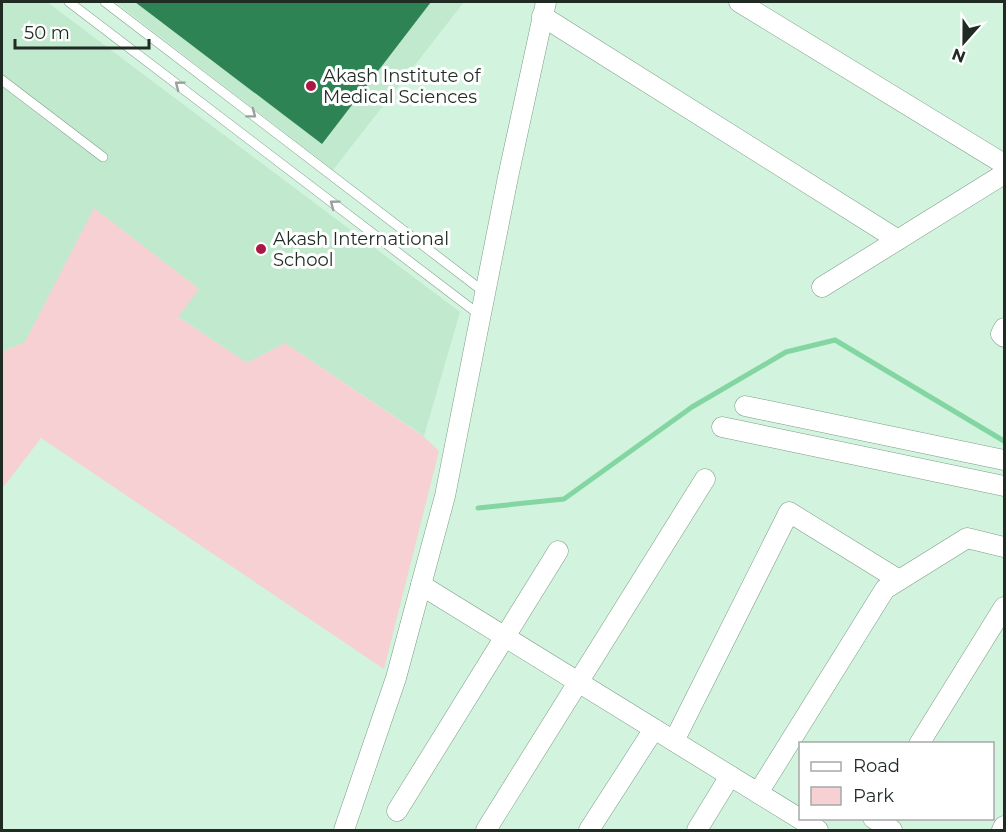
<svg xmlns="http://www.w3.org/2000/svg" width="1006" height="832" font-family="Montserrat,sans-serif">
<style>
.built{fill:#c1e9ce}
.green{fill:#f7d0d3}
.lines{fill:none;stroke-linecap:round;stroke-linejoin:round}
.stream{stroke:#83d6a2;stroke-width:5}
.building{fill:#2e8354}
.lane-casing{stroke:#7d9c87;stroke-width:10}
.street-casing{stroke:#7d9c87;stroke-width:21}
.lane{stroke:#fff;stroke-width:9}
.street{stroke:#fff;stroke-width:20}
.oneway{stroke:#9aa09c}
.poi-dot{fill:#ac1843;stroke:#fff;stroke-width:2}
.labels{text-anchor:middle;dominant-baseline:central;stroke-width:6;stroke-linejoin:round;paint-order:stroke}
.poi-label{font-size:18px;fill:#1f2b23;stroke:#fff;text-anchor:start}
</style>
<rect width="100%" height="100%" fill="#d2f3dd"/>
<g class="built">
<path d="M2,2H47L460,312L424,436L285,343L247,363L177,316L199,289L95,209L25,342L2,352Z"/>
<path d="M115,2H464L333,170Z"/>
</g>
<path class="green" d="M94,208L199,289L178,317L247,363L285,343L423,436L439,451L384,669L41,438L2,489V352L25,342Z"/>
<g class="lines">
<path class="stream" d="M478,508L564,499L692,407L786,352L835,340L1004,441"/>
</g>
<path class="building" d="M135,2H431L322,144Z"/>
<g class="lines">
<defs>
<g id="lane">
<path d="M69,2L481,316"/>
<path d="M105,2L484,292"/>
<path d="M2,80L103,157"/>
</g>
<g id="street">
<path d="M739,2L1004,164"/>
<path d="M542,16L898,240"/>
<path d="M822,287L1004,174"/>
<path d="M1004,328L1001,334L1004,337"/>
<path d="M745,406L1004,460"/>
<path d="M722,427L1004,486"/>
<path d="M421,585L818,830"/>
<path d="M674,741L789,512L899,580"/>
<path d="M919,744L1004,607"/>
<path d="M758,793L885,589L967,538L1004,547"/>
<path d="M397,811L558,551"/>
<path d="M873,818L892,830"/>
<path d="M344,830L396,678L445,496L508,177L546,2"/>
<path d="M486,830L705,479"/>
<path d="M589,830L654,729"/>
<path d="M697,830L730,776"/>
<path d="M1002,830L1004,826"/>
</g>
</defs>
<use href="#lane" class="lane-casing"/>
<use href="#street" class="street-casing"/>
<use href="#lane" class="lane"/>
<use href="#street" class="street"/>
</g>
<defs><path id="oneway-chevron" d="M-2-3.5L2.5 0L-2 3.5" fill="none" stroke-width="1.6" stroke-linecap="round" stroke-linejoin="round" transform="scale(1.5)"/></defs>
<g class="oneway">
<use href="#oneway-chevron" transform="translate(179 85) rotate(-143)"/>
<use href="#oneway-chevron" transform="translate(252 114) rotate(37)"/>
<use href="#oneway-chevron" transform="translate(334 204) rotate(-143)"/>
</g>
<g class="poi-dot">
<circle cx="311" cy="86" r="6"/>
<circle cx="261" cy="249" r="6"/>
</g>
<g class="labels">
<g class="poi-label">
<text x="323" y="76">Akash Institute of<tspan x="323" dy="21">Medical Sciences</tspan></text>
<text x="273" y="239">Akash International<tspan x="273" dy="21">School</tspan></text>
</g>
</g>
<rect width="1006" height="832" fill="none" stroke="#1f2b23" stroke-width="6"/>
<rect x="799" y="742" width="195" height="78" fill="#ffffff" stroke="#a5aaa7" stroke-width="1.5"/>
<rect x="811" y="762" width="30" height="9" fill="#ffffff" stroke="#a5aaa7" stroke-width="1.5"/>
<text x="853" y="772" font-size="18" fill="#1f2b23">Road</text>
<rect x="811" y="787" width="30" height="18" fill="#f7d0d3" stroke="#a5aaa7" stroke-width="1.5"/>
<text x="853" y="802" font-size="18" fill="#1f2b23">Park</text>
<g transform="translate(964 42) rotate(201)" stroke="#ffffff" stroke-width="4.5" paint-order="stroke">
<path d="M0-4.5L10 22L0 15L-10 22Z" fill="#1f2b23"/>
<text y="-9" font-size="16" font-weight="bold" text-anchor="middle" fill="#1f2b23">N</text>
</g>
<path d="M15 39v9h134v-9" fill="none" stroke="#1f2b23" stroke-width="3"/>
<text x="24" y="39" font-size="18" fill="#1f2b23" stroke="#ffffff" stroke-width="4.5" paint-order="stroke">50 m</text>
</svg>
